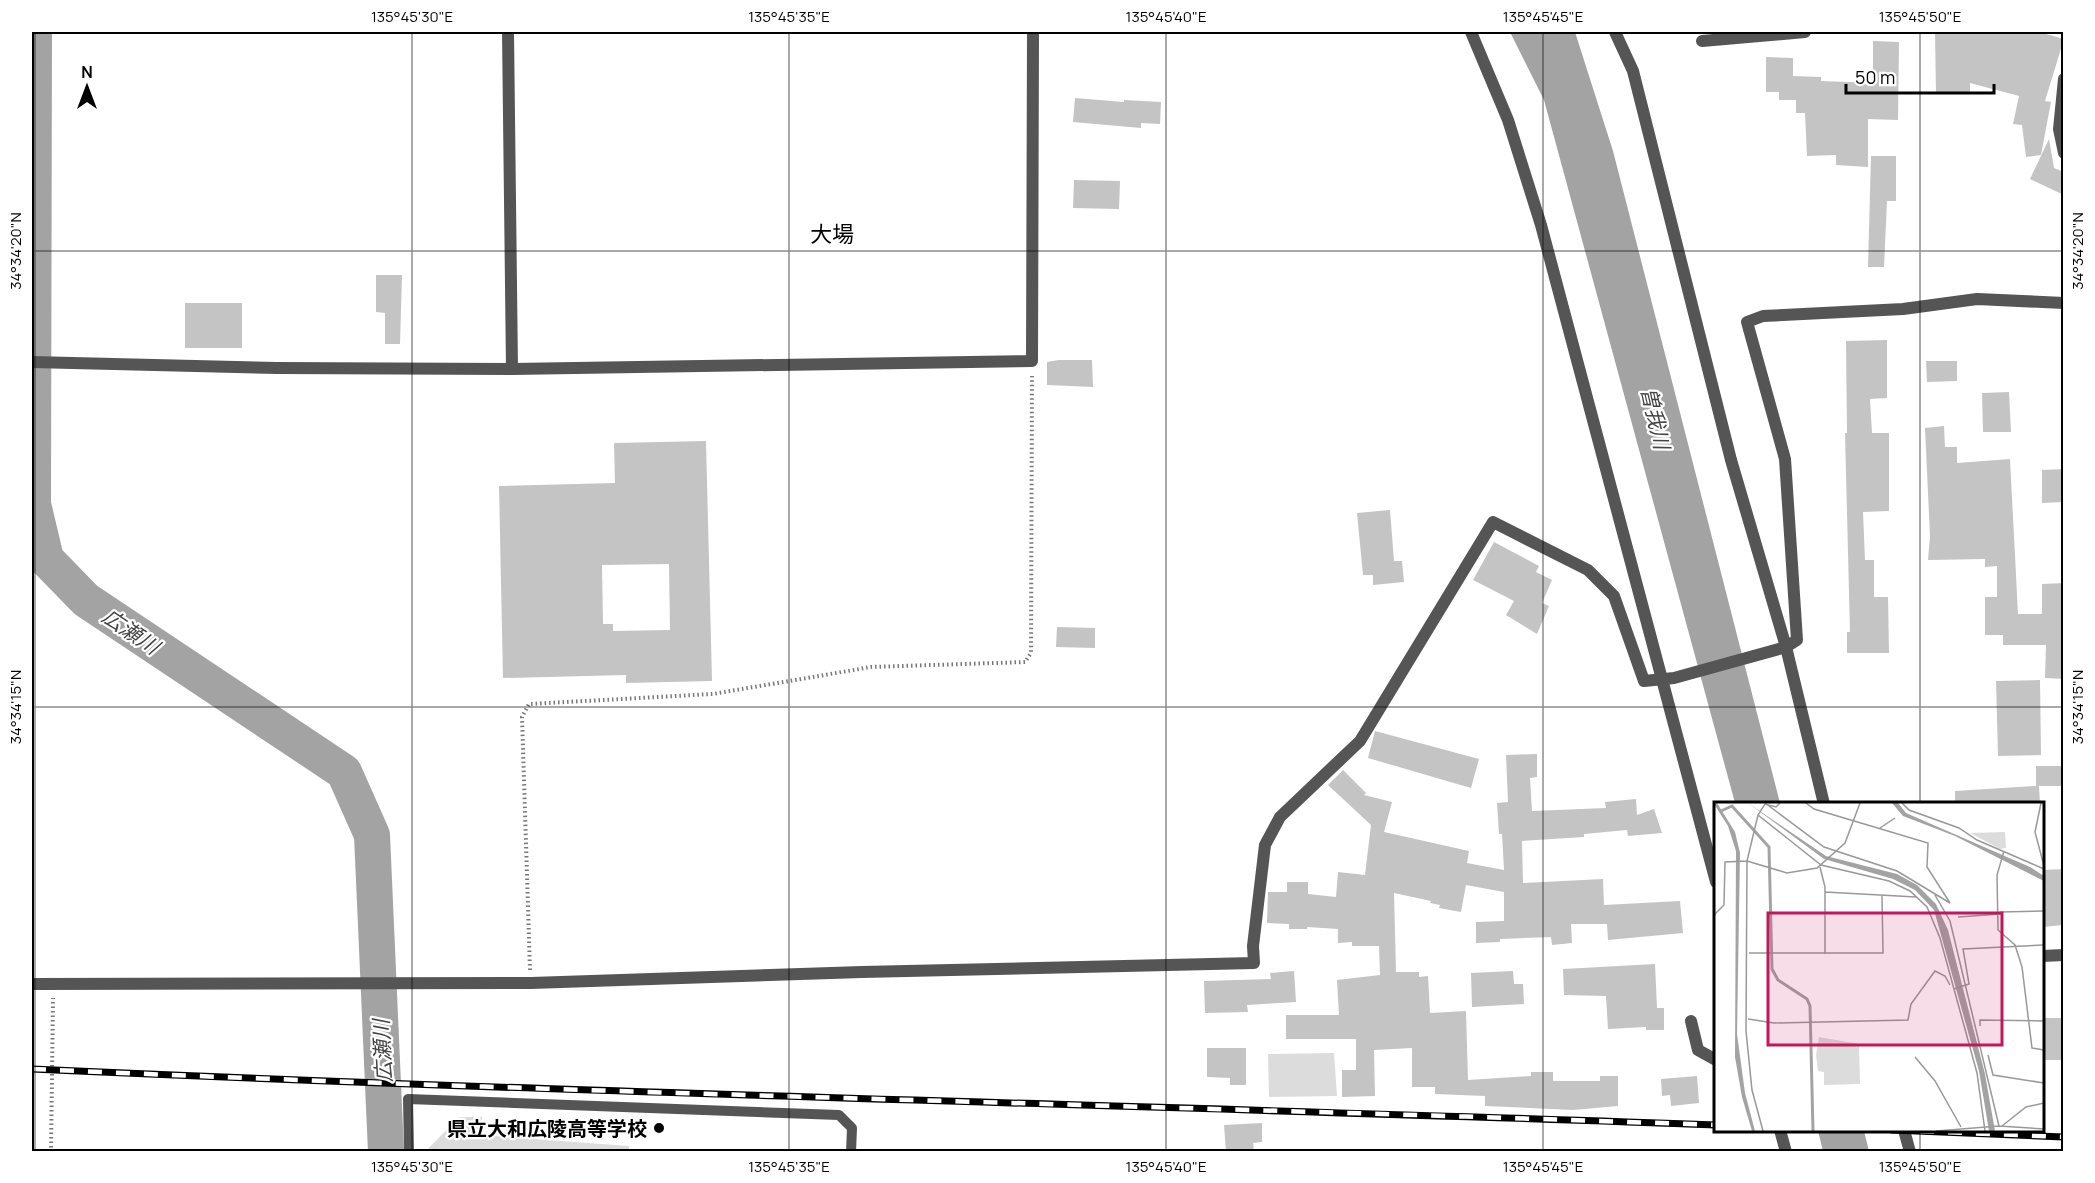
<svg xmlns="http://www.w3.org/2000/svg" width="2095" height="1183" font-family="Manrope,'Noto Sans JP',sans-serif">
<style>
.green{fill:#dcdcdc}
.water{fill:#a3a3a3}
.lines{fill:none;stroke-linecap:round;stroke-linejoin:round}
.river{stroke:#a3a3a3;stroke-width:36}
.building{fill:#c4c4c4;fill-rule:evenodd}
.path{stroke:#777;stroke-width:4;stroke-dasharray:1.5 3;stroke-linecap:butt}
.service{stroke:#555;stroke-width:10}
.minor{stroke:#555;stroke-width:12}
.rail-casing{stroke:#000;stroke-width:7}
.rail{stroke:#fff;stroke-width:4.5;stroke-dasharray:14;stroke-linecap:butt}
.ticks{fill:none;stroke:#000;stroke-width:1.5;stroke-opacity:0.45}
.poi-dot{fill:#000;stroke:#fff;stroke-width:2}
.labels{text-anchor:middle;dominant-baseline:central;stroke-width:4.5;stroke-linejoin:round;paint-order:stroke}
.poi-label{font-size:20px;font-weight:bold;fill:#000;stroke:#fff;text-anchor:end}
.water-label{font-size:21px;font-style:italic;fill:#444;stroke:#fff}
.quarter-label{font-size:22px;fill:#000;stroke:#fff}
.inset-river{fill:none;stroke:#a3a3a3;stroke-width:3}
.inset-road{fill:none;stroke:#999;stroke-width:1.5}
.view{fill:#c2185b;fill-opacity:0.15;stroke:#c2185b;stroke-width:3}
.inset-edge{fill:none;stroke:#000;stroke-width:3}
.neatline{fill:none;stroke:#000;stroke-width:2}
.ticks-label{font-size:15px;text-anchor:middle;fill:#000}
</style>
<rect width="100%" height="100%" fill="#fff"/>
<g class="green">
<path d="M1334,1053L1337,1096L1269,1097L1268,1054Z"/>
<path d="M459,1117H482V1135L629,1146V1151H426Z"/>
</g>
<g class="water">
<path d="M1510,32H1575L1613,151L1780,803H1735L1544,100Z"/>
<path d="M1818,1131H1864L1869,1151H1823Z"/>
</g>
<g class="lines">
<path class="river" d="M34,32L33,504L46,559L86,600L344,772L372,835L386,1152"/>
</g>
<g class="building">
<path d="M1935,32H2039L2064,39L2045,101L2051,102L2041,155L2026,157L2022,125L2013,124L2019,96L1970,83V94H1936Z"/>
<path d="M1873,41L1899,42L1898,120L1868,119V167L1836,165V155L1807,156L1805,113H1796V100H1779V92H1766V57L1793,58V76L1821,77V81L1873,83Z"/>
<path d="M1075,98L1124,102V100L1161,102L1160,124L1141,123V128L1073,122Z"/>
<path d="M2049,139L2054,168L2064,172V195L2030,179Z"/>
<path d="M1871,156H1896V201H1887L1884,267H1868Z"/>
<path d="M1074,180L1120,181L1119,209L1073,208Z"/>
<path d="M376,275H402L400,344H385V313L376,312Z"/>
<rect x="185" y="303" width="57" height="45"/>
<path d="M1887,340V398L1870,399L1872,433H1889V511L1863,512L1865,560H1874V597H1888L1889,653H1847V632H1850L1845,433H1847L1846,341Z"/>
<path d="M1059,360H1092L1093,387L1047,385V362Z"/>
<path d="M1926,361H1957V381L1927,382Z"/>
<path d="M2009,392L2011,432H1983L1982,393Z"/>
<path d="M1944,426L1945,447H1957V463L2010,459L2018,614H2042V584L2064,583V679L2045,678L2046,645H2003V635H1985V597H1997V566L1985,567V559L1928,560L1930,536L1925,428Z"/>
<path d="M706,441L712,681L626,683V675L503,678L499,486L615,483L614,443ZM669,564L670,630L613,631V624H603L602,565Z"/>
<path d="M2064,469V502L2042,503V470Z"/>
<path d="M1390,510L1394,561H1402L1404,582L1373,585V575H1363L1357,513Z"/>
<path d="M1494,542L1539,566L1536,572L1552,580L1542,603L1549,606L1537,634L1506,615L1514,601L1473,580Z"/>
<path d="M1057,627L1095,628V648L1056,647Z"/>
<path d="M2040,680L2041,755L1998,756L1996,681Z"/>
<path d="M1375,731L1479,759L1471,788L1368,758Z"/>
<path d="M1537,754V777L1530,778L1532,811L1606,808L1605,802L1636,799L1637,815L1654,809L1662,833L1628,836L1627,830L1584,834V837L1522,841L1523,883L1603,879L1604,905L1680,901L1683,933L1608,940L1607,924H1571L1572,943L1552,945L1551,937L1500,939V942L1476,943V922L1504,921V892L1466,885L1461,912L1439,908L1440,905L1430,903L1431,901L1394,893L1396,972H1419V977L1428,976L1430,1013L1466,1011L1468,1080L1531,1076V1072H1553V1081H1600V1076H1618V1106L1573,1110L1485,1106V1096L1435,1094V1087H1412V1048L1374,1050L1375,1096L1342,1097V1070H1356V1039H1286V1015H1339L1337,980L1380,975L1379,946H1352V942L1338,943V929L1307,927V929H1289V924L1267,923L1268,892H1287V882H1308V894L1336,897L1338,872L1365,875L1371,825L1328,785L1343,770L1366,793L1364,795L1392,802L1384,832L1469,851L1467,863L1504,870L1502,834H1499L1497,803L1508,802L1506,755Z"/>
<path d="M2036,766H2064V786H2039L2040,804H1955V791L2036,786Z"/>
<path d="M2064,869V893H2061L2063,925L2043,927V870Z"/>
<path d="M1655,964L1657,1008H1664V1030H1646V1027L1608,1029L1606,996L1564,995L1563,969Z"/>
<path d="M1294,971L1296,1002L1247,1005L1248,1012L1205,1013L1204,981L1271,979L1270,973Z"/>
<path d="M1513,971L1514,984H1523L1524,1004L1472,1007L1471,973Z"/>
<rect x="2043" y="1018" width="21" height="42"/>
<path d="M1207,1048H1246V1085H1230V1078L1207,1077Z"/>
<path d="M1697,1076L1699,1103L1671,1106L1670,1095L1662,1096L1661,1079Z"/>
<path d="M1262,1123V1142L1253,1143L1254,1151L1226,1152L1224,1125Z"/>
</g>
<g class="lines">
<g class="path">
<path d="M530,970L522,717L529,704L713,694L871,667L1025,662L1031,653L1032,376"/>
<path d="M51,1152L53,998"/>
</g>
<path class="service" d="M409,1152L408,1099L839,1115L852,1128L851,1152"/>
<g class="minor">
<path d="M508,32L512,369"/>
<path d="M1471,32L1508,120L1541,225L1716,882"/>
<path d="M1615,32L1633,71L1731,460L1786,647L1824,804"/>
<path d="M1702,41L1805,32"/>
<path d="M2064,79L2059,129L2064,153"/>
<path d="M32,362L277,368L512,369L1032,361L1033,32"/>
<path d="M2042,956L2064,955"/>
<path d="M32,984L531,983L862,972L1254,963L1253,946L1265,845L1280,817L1360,741L1493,522L1588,570L1614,596L1644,681L1674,678L1786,647L1797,640L1785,459L1747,322L1763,316L1903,309L1977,299L2064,303"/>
<path d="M1691,1021L1698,1050L1716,1060"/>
<path d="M1780,1130L1786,1152"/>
<path d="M1904,1130L1910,1152"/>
</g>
<defs>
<g id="rail">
<path d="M32,1069C593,1094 1154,1105 1716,1125"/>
<path d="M1892,1130L2064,1137"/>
</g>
</defs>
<use href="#rail" class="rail-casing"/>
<use href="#rail" class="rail"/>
</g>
<path class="ticks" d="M35,32V1152M412,32V1152M789,32V1152M1166,32V1152M1543,32V1152M1920,32V804M32,251H2064M32,707H2064M1920,1130V1152"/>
<circle class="poi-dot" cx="659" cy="1128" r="6"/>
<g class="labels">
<g class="poi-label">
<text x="647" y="1128">県立大和広陵高等学校</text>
</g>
<g class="water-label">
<text transform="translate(1656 418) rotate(77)">曽我川</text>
<text transform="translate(131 631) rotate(34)">広瀬川</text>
<text transform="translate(382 1051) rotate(-93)">広瀬川</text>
</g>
<g class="quarter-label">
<text x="832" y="234">大場</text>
</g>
</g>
<g transform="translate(1714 802)">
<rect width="330" height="330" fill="#fff"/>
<path d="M291,30L292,46L286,47L256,31ZM105,235L145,242L146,282L110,283V270L104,269L102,253Z" fill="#dcdcdc"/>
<path d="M3,1L21,30L26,51L23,232L31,291L41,329H38L28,295L21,255L22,49L14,24L0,2ZM34,1L112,54L183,72L203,83L222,102L234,128L271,272L281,329H275L265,269L220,108L201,88L179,77L110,57ZM178,1H184L192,11L316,65L330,74V79L241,34L189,14Z" fill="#a3a3a3"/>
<path class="inset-river" d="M7,9L18,4L55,45L58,167L64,178L93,197L96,204L99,329"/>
<path class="inset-road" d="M51,1L110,45L183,69L236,101L213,65L214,41L100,7L92,1M188,1L195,8L245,26L263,38L330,67M327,1L321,30L330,64M44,13L107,63L175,79L196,89L213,105L226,136L263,271L271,329M166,26L181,16M290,49L283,73L284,128L301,143L308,165L318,246L330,248M33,59L32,229L38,288L49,329M33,59L73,71L103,66L131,41L146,1M106,65L111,85V152M111,90L202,95M221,93L236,119L285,324M286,110L330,109M0,113L10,103L11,60L33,59L44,13L51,2L62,5L66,1M244,115L286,112M35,151H169L168,94M240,187L255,182L249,147L330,143M34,217L60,221L194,218L197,202L221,169L231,174L236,183M266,224V218L330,219M274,253L279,273L330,281M201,255L221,279L247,325M288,324L312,305L330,301M222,329L285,324L330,327"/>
<path class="view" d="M54,111H288V243H54Z"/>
<rect width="330" height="330" class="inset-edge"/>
</g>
<rect width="2095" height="1183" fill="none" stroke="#ffffff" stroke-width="66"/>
<g transform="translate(87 87)" stroke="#ffffff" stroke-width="4.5" paint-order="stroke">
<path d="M0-4.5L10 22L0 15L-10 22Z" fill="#000000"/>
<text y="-9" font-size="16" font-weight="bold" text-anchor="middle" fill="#000000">N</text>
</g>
<path d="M1846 84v9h148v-9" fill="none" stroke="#000000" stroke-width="3"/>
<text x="1855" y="84" font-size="18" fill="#000000" stroke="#ffffff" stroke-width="4.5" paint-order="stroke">50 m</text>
<rect x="33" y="33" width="2029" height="1117" class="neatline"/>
<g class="ticks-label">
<text x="412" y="22">135°45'30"E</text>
<text x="789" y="22">135°45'35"E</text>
<text x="1166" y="22">135°45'40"E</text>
<text x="1543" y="22">135°45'45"E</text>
<text x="1920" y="22">135°45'50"E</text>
<text transform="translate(16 251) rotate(-90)" y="5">34°34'20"N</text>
<text transform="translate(2078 251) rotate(-90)" y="5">34°34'20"N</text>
<text transform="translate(16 707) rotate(-90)" y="5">34°34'15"N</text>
<text transform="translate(2078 707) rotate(-90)" y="5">34°34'15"N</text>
<text x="412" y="1172">135°45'30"E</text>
<text x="789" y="1172">135°45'35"E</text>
<text x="1166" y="1172">135°45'40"E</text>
<text x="1543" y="1172">135°45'45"E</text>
<text x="1920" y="1172">135°45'50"E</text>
</g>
</svg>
